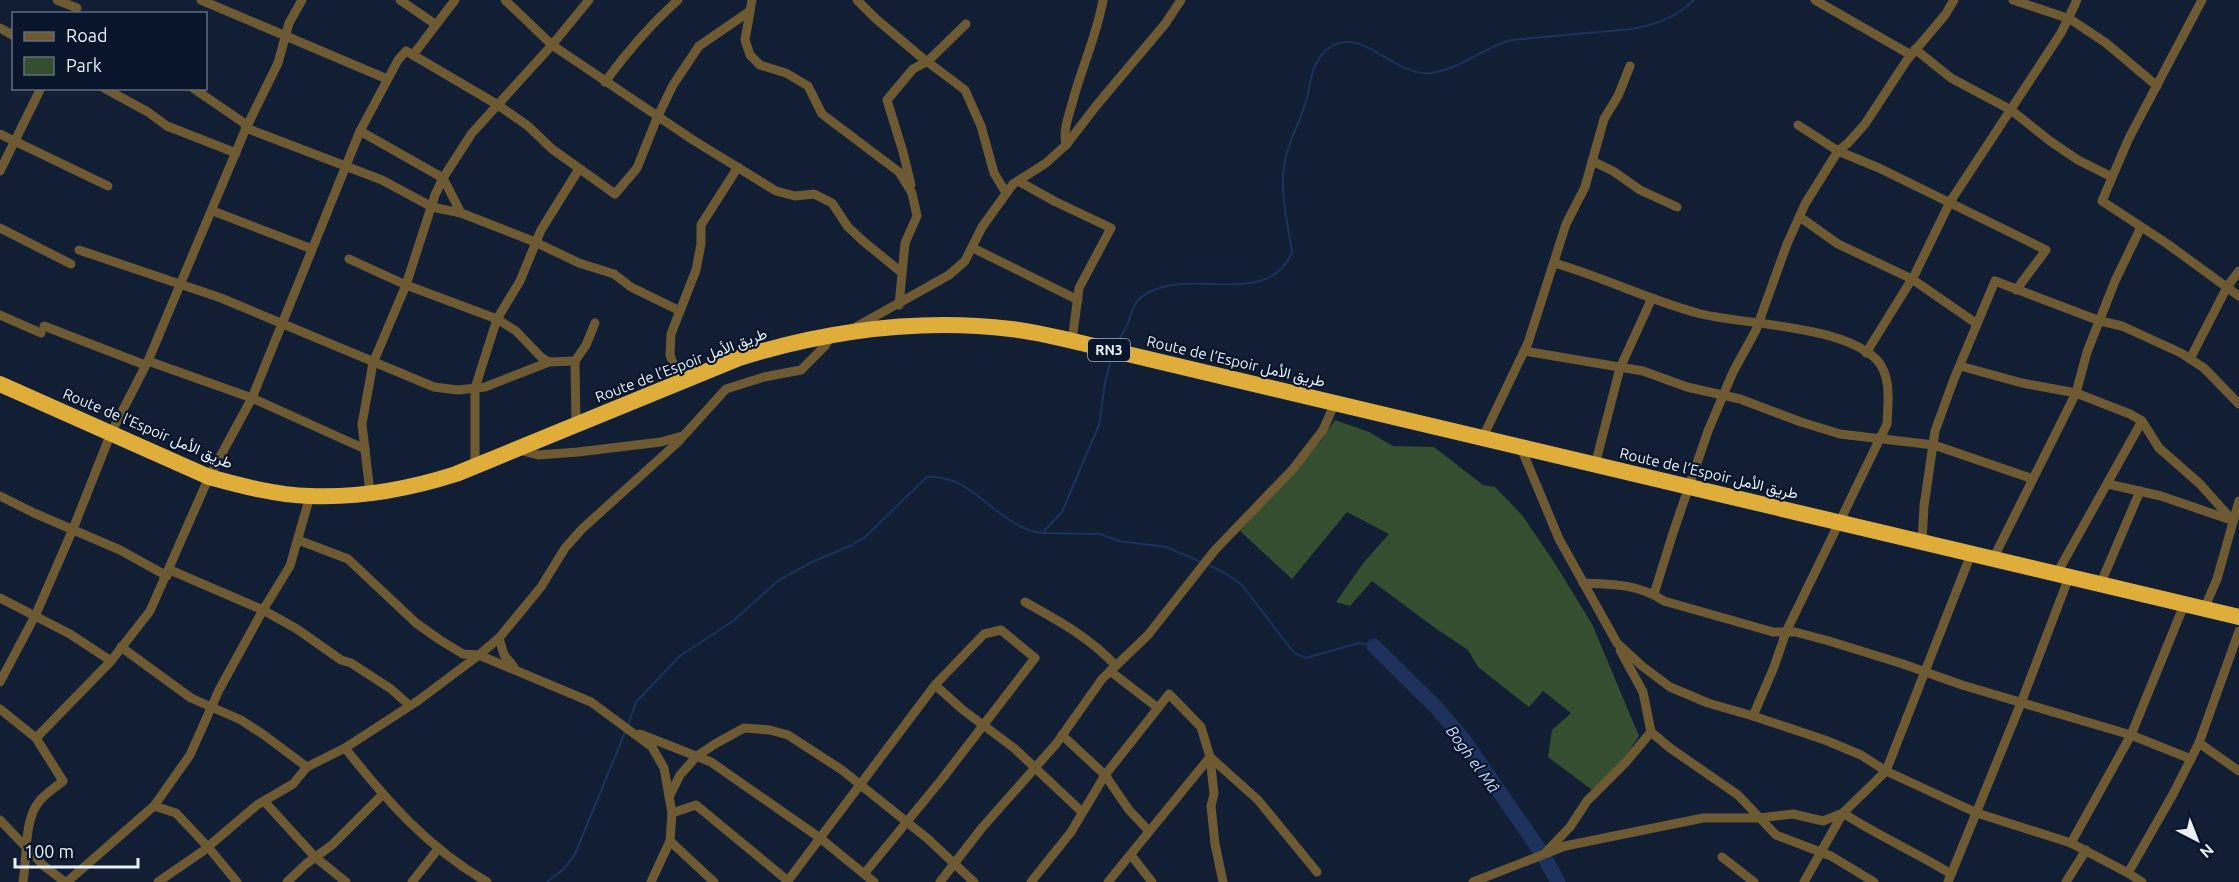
<svg xmlns="http://www.w3.org/2000/svg" width="2239" height="882" font-family="Ubuntu,Vazirmatn,sans-serif">
<style>
.green{fill:#344e2f}
.lines{fill:none;stroke-linecap:round;stroke-linejoin:round}
.stream{stroke:#1c325c;stroke-width:2}
.river{stroke:#1c325c;stroke-width:15}
.street{stroke:#6e5a32;stroke-width:9}
.highway{stroke:#dfad3a;stroke-width:16}
.labels{text-anchor:middle;dominant-baseline:central;stroke-width:4.5;stroke-linejoin:round;paint-order:stroke}
.shield{fill:#08152a;stroke:#a5aebd;stroke-width:1.5}
.shield-label{font-size:14px;font-weight:bold;fill:#e8f0fc}
.street-label{font-size:15px;fill:#e8f0fc;stroke:#08152a}
.water-label{font-size:16px;font-style:italic;fill:#cbdcf9;stroke:#08152a}
</style>
<rect width="100%" height="100%" fill="#111e34"/>
<path class="green" d="M1335,420L1369,432L1393,446L1434,447L1483,485L1495,487L1522,515L1554,562L1592,624L1639,736L1623,760L1592,790L1548,757L1552,730L1571,713L1543,691L1529,707L1478,667L1468,650L1435,628L1372,581L1350,606L1336,602L1364,562L1389,534L1347,512L1292,579L1240,531L1320,442Z"/>
<g class="lines">
<g class="stream">
<path d="M1118,341C1121,336 1125,331 1127,325C1131,317 1132,307 1138,300C1178,261 1268,313 1292,252C1288,225 1280,194 1284,166C1287,143 1300,123 1306,101C1310,89 1310,72 1317,62C1323,51 1333,43 1346,42C1371,40 1400,76 1431,73C1460,69 1483,48 1511,40L1632,29C1655,25 1677,17 1694,0"/>
<path d="M1044,533L1100,534L1119,541L1166,547L1201,562"/>
<path d="M1207,564L1228,575L1242,585L1294,653L1306,658L1359,643L1374,646"/>
<path d="M628,725L636,702L680,656L733,621L779,580L812,562L852,545L865,537L927,477C973,473 998,528 1042,533L1062,512L1099,425L1105,383L1110,363"/>
<path d="M547,882L565,868L575,854L626,730"/>
</g>
<path class="river" d="M1374,646L1436,707L1463,739L1543,855L1558,882"/>
<g class="street">
<path d="M57,0L77,8"/>
<path d="M201,0L387,79"/>
<path d="M400,0L435,24"/>
<path d="M505,0L552,45L693,140L776,191L795,196L814,194L832,203L848,227L863,241L901,272"/>
<path d="M752,0L745,40L750,55L760,65L786,73L808,86L822,114L899,172L912,193L917,216L905,243L899,305"/>
<path d="M857,0L875,18L921,57L965,90L981,126L994,173L1006,193"/>
<path d="M1815,0L1911,55"/>
<path d="M2013,0L2070,19L2106,43L2157,86"/>
<path d="M2202,0L2129,138L2102,201L2166,243L2239,296"/>
<path d="M0,28L14,36"/>
<path d="M1915,49L1951,78L2011,110L2050,141L2078,160L2112,177"/>
<path d="M413,55L498,105L528,126L552,149L615,194L637,168L657,118L673,85L699,46L750,11"/>
<path d="M605,82C627,52 650,25 678,0"/>
<path d="M104,88L148,112L167,126L236,153"/>
<path d="M193,88L244,123L246,128L382,180L432,207L461,213L535,242L579,263L614,274L631,287L680,311"/>
<path d="M1798,125L1838,151L1879,168L2046,250L2016,290"/>
<path d="M360,131L443,178L461,213"/>
<path d="M0,134L108,186"/>
<path d="M1066,145C1063,130 1068,118 1072,104C1081,69 1097,35 1103,0"/>
<path d="M1592,161L1613,171L1640,190L1677,207"/>
<path d="M0,171L41,88"/>
<path d="M1018,181L1056,202L1111,228L1079,288L1072,341"/>
<path d="M911,185L903,152L887,100L913,69L928,61L966,24"/>
<path d="M213,211L312,249"/>
<path d="M1800,217L1838,244L1912,279L1977,324"/>
<path d="M0,228L71,264"/>
<path d="M973,248L1078,300"/>
<path d="M79,250L221,298L434,387L458,390L485,387L549,362L575,361"/>
<path d="M349,259L406,285L497,319L516,331L542,358L549,362"/>
<path d="M1554,263C1604,277 1650,301 1701,314C1748,325 1840,325 1876,359C1892,375 1888,403 1887,424L1786,632L1774,667L1753,716"/>
<path d="M0,315L41,333"/>
<path d="M44,326L145,365"/>
<path d="M856,327L949,275L965,261L982,227L1013,184L1046,163L1066,145L1096,106L1165,24L1181,0"/>
<path d="M1524,351L1643,371L1687,387L1740,399L1801,422L1840,434L1934,445L2033,479"/>
<path d="M1866,353L1915,274L1950,202L2061,33L2077,0"/>
<path d="M2190,359L2227,287L2239,271"/>
<path d="M148,361L252,398L365,449"/>
<path d="M1960,366L2022,383L2076,393L2130,414L2142,421L2159,448L2200,484L2233,521"/>
<path d="M680,382L670,355L671,334L696,270L701,244V225L738,167"/>
<path d="M576,425L575,361L586,345L595,323"/>
<path d="M1482,439L1528,343L1566,224L1585,187L1604,119L1618,96L1630,66"/>
<path d="M1521,448L1559,539L1617,643L1642,666L1670,687L1708,703L1753,716L1825,740L1861,755L1886,771L1977,813L2071,843L2128,873L2172,796L2199,743L2239,631"/>
<path d="M519,450L538,455L578,452L661,442L682,436"/>
<path d="M475,465V388L497,319L520,281L541,230L579,169"/>
<path d="M1595,465L1620,368L1652,298"/>
<path d="M2108,484L2161,496L2231,520"/>
<path d="M370,493L362,424L373,363L406,285L435,195L443,178L472,133L552,45L589,0"/>
<path d="M0,496L34,513L120,550L167,576"/>
<path d="M298,540L348,559L416,623L440,640L463,654L479,655L591,702L652,747L664,768L672,813L670,841L651,882"/>
<path d="M1922,542L1924,506L1935,431L1954,379L1995,281L2100,321L2122,326L2181,353L2204,368L2239,404"/>
<path d="M1993,559L2076,393L2087,352L2115,281L2141,227"/>
<path d="M170,570L263,610L297,629L341,660L351,663L391,689L409,705"/>
<path d="M2056,575L2142,421"/>
<path d="M1583,583C1612,584 1639,584 1664,601L1773,632H1795L1829,641L1903,664L1962,685L2131,735L2191,759"/>
<path d="M2100,585L2140,491"/>
<path d="M1654,594L1673,533L1708,431L1733,372L1756,330L1787,244L1805,204L1838,151L1848,143L1865,124L1907,60L1945,15L1954,0"/>
<path d="M0,598L70,634L111,661"/>
<path d="M1025,602C1057,620 1091,638 1116,666"/>
<path d="M2204,609L2217,579L2239,501"/>
<path d="M499,638L504,655L514,667"/>
<path d="M121,647L191,698L241,720L264,735L307,767"/>
<path d="M1110,671L1158,708L1169,694L1201,727L1210,757L1214,794L1211,806L1215,844L1223,882"/>
<path d="M0,682L36,614L73,529L111,433L148,361L246,128L278,63L289,23L302,0"/>
<path d="M935,685L963,710L1014,748L1082,812"/>
<path d="M0,709L36,738L63,781C55,788 44,794 38,803C24,821 27,859 23,882"/>
<path d="M1651,732L1670,748L1738,795L1776,835L1831,856L1874,882"/>
<path d="M640,734L711,762L820,838L874,882"/>
<path d="M1062,735L1105,775L1129,810L1148,830"/>
<path d="M36,738L111,661L150,611L209,477L252,398L360,131L398,60L406,51L413,55L455,0"/>
<path d="M2199,743L2239,771"/>
<path d="M345,748C387,801 428,848 487,882"/>
<path d="M669,797L680,775L697,756L715,744L744,728L770,730L788,735L842,770L928,839L974,882"/>
<path d="M264,801L315,857L346,882"/>
<path d="M154,806L176,813L208,847L237,882"/>
<path d="M672,813L696,805L788,881"/>
<path d="M0,820L44,866L65,882"/>
<path d="M670,841L714,882"/>
<path d="M2071,843L2131,735L2184,605"/>
<path d="M1547,851L1570,827L1587,801L1626,762L1651,732L1643,692L1620,650"/>
<path d="M1131,855L1152,882"/>
<path d="M1722,857L1754,882"/>
<path d="M2128,873L2142,882"/>
<path d="M67,882L154,806L190,755L219,690L263,610L290,566L310,496"/>
<path d="M158,882L203,851L257,805L293,784L307,767L345,748L419,700L479,655L499,638L541,587L565,548L582,529L677,443L726,389L764,377L801,370L825,346L831,336"/>
<path d="M287,882L306,864L332,845L382,795"/>
<path d="M412,882L438,849"/>
<path d="M787,882L935,685L984,634L1001,630L1035,658L942,779L864,874"/>
<path d="M940,882L981,829L1056,744L1102,679L1148,635L1215,550L1293,469L1323,430L1335,403"/>
<path d="M1031,882L1071,832L1105,775L1158,708"/>
<path d="M1108,882L1210,757L1258,800L1317,872"/>
<path d="M1473,882L1565,846L1703,818H1758L1793,814L1823,821L1843,813L1886,771L1971,554"/>
<path d="M1804,882L1843,813C1878,836 1916,852 1951,874"/>
<path d="M1948,882L2021,703L2069,577"/>
<path d="M2066,882L2086,850"/>
</g>
<path class="highway" d="M0,384L209,477C242,486 276,495 310,496C358,498 409,489 456,474L739,358C826,331 920,318 1011,329C1047,333 1083,344 1119,352L2239,617"/>
</g>
<g class="labels">
<rect class="shield" x="1088" y="339" width="42" height="22" rx="4.5"/>
<g class="shield-label">
<text x="1109" y="350">RN3</text>
</g>
<g class="street-label">
<text transform="translate(1236 361) rotate(13)">Route de l’Espoir طريق الأمل</text>
<text transform="translate(681 365) rotate(-21)">Route de l’Espoir طريق الأمل</text>
<text transform="translate(148 428) rotate(23)">Route de l’Espoir طريق الأمل</text>
<text transform="translate(1709 473) rotate(13)">Route de l’Espoir طريق الأمل</text>
</g>
<g class="water-label">
<text transform="translate(1473 759) rotate(54)">Bogh el Mâ</text>
</g>
</g>
<rect x="12" y="12" width="195" height="78" fill="#08152a" stroke="#626d7e" stroke-width="1.5"/>
<rect x="24" y="32" width="30" height="9" fill="#6e5a32" stroke="#626d7e" stroke-width="1.5"/>
<text x="66" y="42" font-size="18" fill="#e8f0fc">Road</text>
<rect x="24" y="57" width="30" height="18" fill="#344e2f" stroke="#626d7e" stroke-width="1.5"/>
<text x="66" y="72" font-size="18" fill="#e8f0fc">Park</text>
<g transform="translate(2197 840) rotate(138)" stroke="#08152a" stroke-width="4.5" paint-order="stroke">
<path d="M0-4.5L10 22L0 15L-10 22Z" fill="#e8f0fc"/>
<text y="-9" font-size="16" font-weight="bold" text-anchor="middle" fill="#e8f0fc">N</text>
</g>
<path d="M15 858v9h123v-9" fill="none" stroke="#e8f0fc" stroke-width="3"/>
<text x="24" y="858" font-size="18" fill="#e8f0fc" stroke="#08152a" stroke-width="4.5" paint-order="stroke">100 m</text>
</svg>
